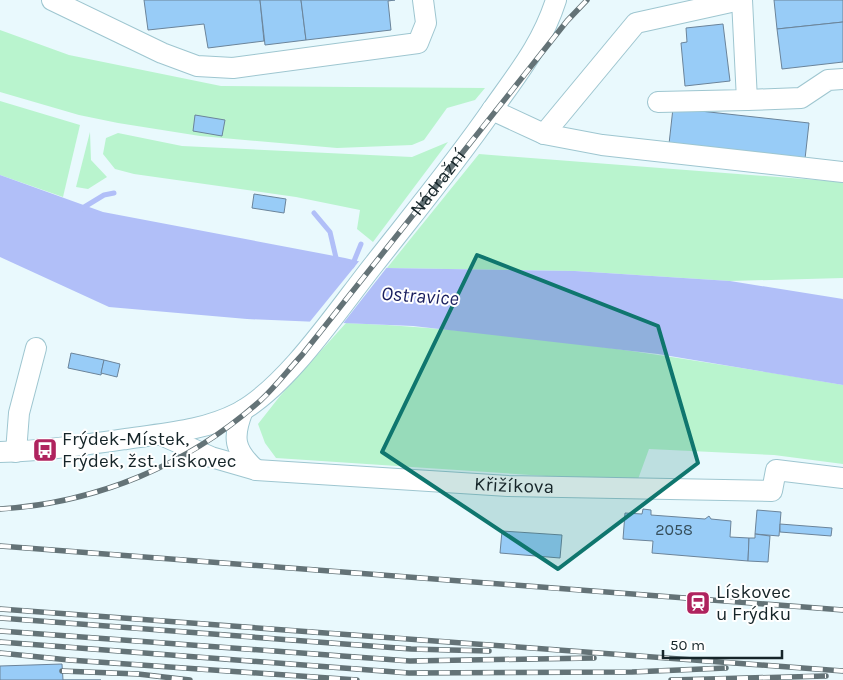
<svg xmlns="http://www.w3.org/2000/svg" width="843" height="680" font-family="Karla,sans-serif">
<style>
.green{fill:#b9f4ce}
.water{fill:#b1bff8}
.pier{fill:#e9f9fd}
.lines{fill:none;stroke-linecap:round;stroke-linejoin:round}
.stream{stroke:#b1bff8;stroke-width:5}
.building{fill:#98ccf7;stroke:#6b849a}
.minor-casing{stroke:#9ec6d0;stroke-width:22}
.minor{stroke:#fff;stroke-width:20}
.rail-casing{stroke:#647377;stroke-width:5.5}
.rail{stroke:#fff;stroke-width:4;stroke-dasharray:11;stroke-linecap:butt}
.marked{fill:#0f766e;fill-opacity:0.2;stroke:#0f766e;stroke-width:4;stroke-linejoin:round}
.labels{text-anchor:middle;dominant-baseline:central;stroke-width:4;stroke-linejoin:round;paint-order:stroke}
.number-label{font-size:16px;fill:#364f5c}
.street-label{font-size:19px;fill:#162529;stroke:#fff}
.poi-label{font-size:19px;fill:#162529;stroke:#fff;text-anchor:start}
.water-label{font-size:20px;font-style:italic;fill:#1a1f5f;stroke:#fff}
</style>
<rect width="100%" height="100%" fill="#e9f9fd"/>
<g class="green">
<path d="M0,30L69,55L221,86L485,88L475,100L447,108L424,140L412,145L337,148L200,136L118,123L79,115L0,92Z"/>
<path d="M0,101L80,125L63,197L0,175Z"/>
<path d="M90,132L91,160L107,177L88,189L76,187Z"/>
<path d="M118,133L182,146L391,156L412,157L448,142L373,242L357,229L360,210L296,197L134,174L115,169L103,154L106,138Z"/>
<path d="M479,154L843,182V278L730,281L575,271L387,268Z"/>
<path d="M346,323C513,330 679,357 843,385V464L774,455L649,449L637,482L276,458L265,443L258,424L280,396Z"/>
</g>
<path class="water" d="M0,175L103,212L345,258L387,268L575,271L730,281L843,299V385L658,354L413,326L247,319L109,307L0,257Z"/>
<path class="pier" d="M360,260L388,266L341,326L308,324Z"/>
<g class="lines">
<g class="stream">
<path d="M81,209L104,195L114,193"/>
<path d="M314,213L330,232L337,262"/>
<path d="M352,266L361,244"/>
</g>
</g>
<g class="building">
<path d="M144,0H260L264,41L208,48L204,24L148,30Z"/>
<path d="M260,0H301L306,40L265,45Z"/>
<path d="M301,0H395L388,1L391,30L306,40Z"/>
<path d="M774,0H843V22L777,29Z"/>
<path d="M843,22V62L782,69L777,29Z"/>
<path d="M723,24L730,81L685,86L681,43L687,42L686,28Z"/>
<path d="M673,108L809,123L805,159L669,144Z"/>
<path d="M195,115L225,120L222,136L193,131Z"/>
<path d="M254,194L286,199L284,213L252,208Z"/>
<path d="M71,353L104,360L101,375L68,368Z"/>
<path d="M104,360L120,364L117,377L101,373Z"/>
<path d="M643,509L651,510V515L705,519L709,516L711,519L731,521L730,537L749,538L748,561L652,553L653,541L623,539L625,513L642,514Z"/>
<path d="M757,510L781,512L779,536L755,534Z"/>
<path d="M780,524L832,528L831,536L780,532Z"/>
<path d="M502,531L562,535L560,558L500,553Z"/>
<path d="M755,534L770,536L768,562L748,561L749,538H755Z"/>
<path d="M62,664L63,680H101H0V666Z"/>
</g>
<g class="lines">
<defs>
<g id="minor">
<path d="M52,0L162,53L197,66L233,68L418,43L426,23L423,0"/>
<path d="M747,100L801,98L828,80L843,79"/>
<path d="M658,102L747,100L742,0"/>
<path d="M492,110L544,134L602,145L843,172"/>
<path d="M544,134L636,23L740,0"/>
<path d="M243,410C232,438 234,450 256,470"/>
<path id="s1" d="M161,435L211,457L256,470L508,486L772,491L776,470L843,478"/>
<path id="s2" d="M0,452C43,451 84,445 126,439C165,433 203,431 238,413C288,386 339,308 375,263C415,212 456,162 492,110C518,73 542,44 556,0"/>
<path d="M16,452L19,413L36,348"/>
</g>
</defs>
<use href="#minor" class="minor-casing"/>
<use href="#minor" class="minor"/>
<defs>
<g id="rail">
<path d="M0,509C96,503 189,465 261,400C276,386 288,370 302,355L567,21L587,0"/>
<path d="M0,546L843,610"/>
<path d="M0,609L843,671"/>
<path d="M0,618L411,649L489,651"/>
<path d="M0,631L410,661L594,658"/>
<path d="M0,642L409,673L632,672L726,668"/>
<path d="M0,653L69,660L357,680"/>
<path d="M62,671L138,674L190,680"/>
<path d="M671,680L826,676"/>
</g>
</defs>
<use href="#rail" class="rail-casing"/>
<use href="#rail" class="rail"/>
</g>
<path class="marked" d="M477,255L658,326L698,463L558,569L382,452Z"/>
<defs>
<symbol id="bus-square" viewBox="-11 -11 22 22"><rect x="-9" y="-9" width="18" height="18" rx="4" fill="#af235e" stroke="#fff"/><path d="M-5-6H5V4H4V6H2V4H-2V6H-4V4H-5ZM-3.5-4V0h7V-4ZM-3.5 1.2v1.5H-2V1.2ZM2 1.2v1.5H3.5V1.2Z" fill="#fff"/></symbol>
<symbol id="station-square" viewBox="-11 -11 22 22"><rect x="-9" y="-9" width="18" height="18" rx="4" fill="#af235e" stroke="#fff"/><path d="M-3-6H3Q5-6 5-4V2Q5 4 3 4L4.5 6H3L1.5 4h-3L-3 6H-4.5L-3 4Q-5 4-5 2V-4Q-5-6-3-6ZM-3.5-4v3h7v-3ZM-3.5 1v1.5H-2V1ZM2 1v1.5H3.5V1Z" fill="#fff"/></symbol>
</defs>
<g fill-rule="evenodd">
<use href="#bus-square" x="31" y="436" width="28" height="28"/>
<use href="#station-square" x="684" y="589" width="28" height="28"/>
</g>
<g class="labels">
<g class="number-label">
<text x="674" y="529">2058</text>
</g>
<g class="street-label">
<text stroke="none"><textPath href="#s2" startOffset="549">Nádražní</textPath></text>
<text stroke="none"><textPath href="#s1" startOffset="360">Křižíkova</textPath></text>
</g>
<g class="poi-label">
<text x="62" y="439">Frýdek-Místek,<tspan x="62" dy="22">Frýdek, žst. Lískovec</tspan></text>
<text x="716" y="592">Lískovec<tspan x="716" dy="22">u Frýdku</tspan></text>
</g>
<g class="water-label">
<text transform="translate(420 296) rotate(4)">Ostravice</text>
</g>
</g>
<path d="M663 650v8h119v-8" fill="none" stroke="#162529" stroke-width="2.5"/>
<text x="670" y="650" font-size="15" fill="#162529" stroke="#ffffff" stroke-width="4" paint-order="stroke">50 m</text>
</svg>
